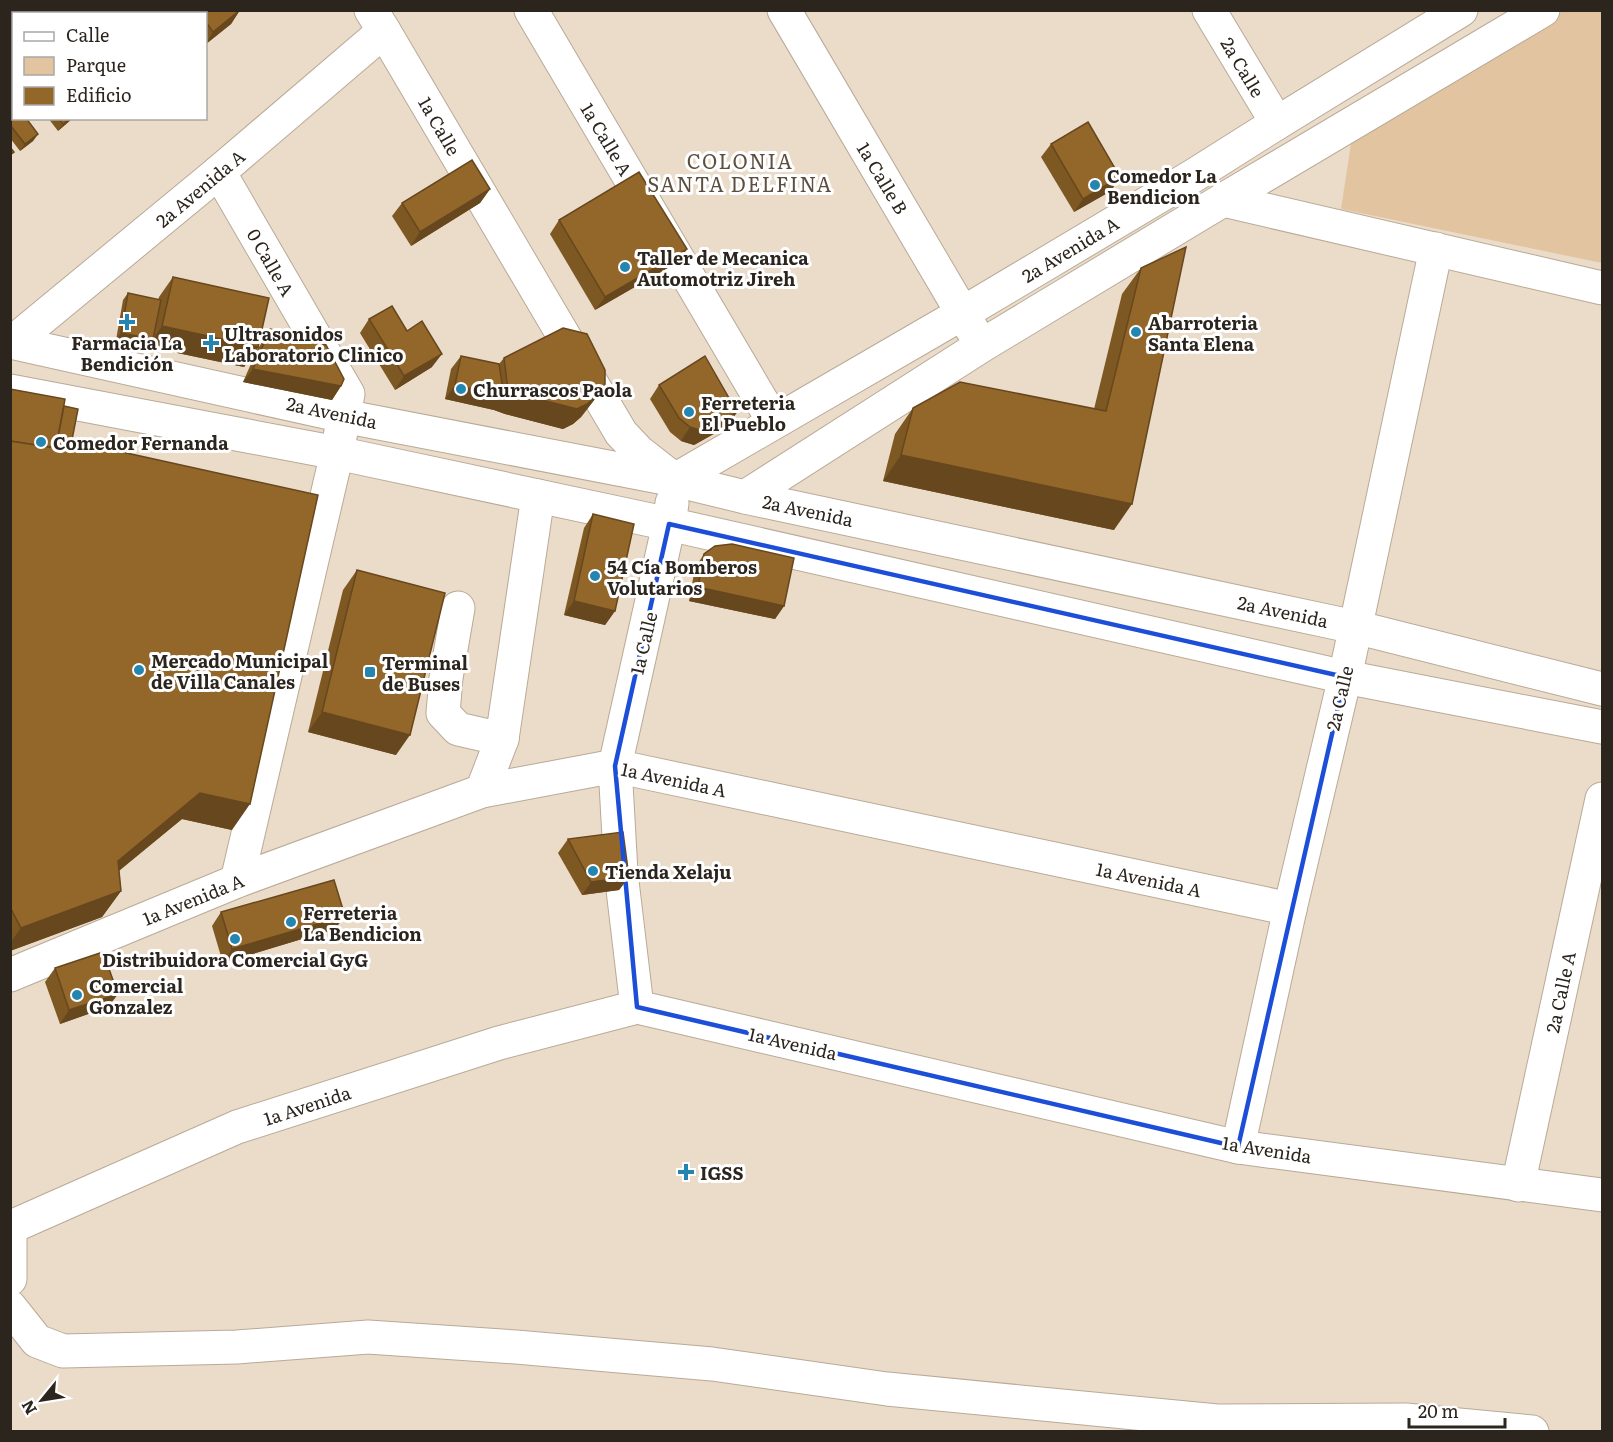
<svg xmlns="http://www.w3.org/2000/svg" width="1613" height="1442" font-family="Literata,serif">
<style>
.green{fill:#e2c4a0}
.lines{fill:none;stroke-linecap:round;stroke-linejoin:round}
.minor-casing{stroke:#b9aa98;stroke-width:35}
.minor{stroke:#fff;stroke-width:33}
.wall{fill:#7e5823}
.shaded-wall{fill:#67471d}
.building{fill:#936629;stroke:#67471d;stroke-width:1.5}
.marked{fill:none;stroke:#1d4ed8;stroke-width:4.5;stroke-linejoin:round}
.poi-dot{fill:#2385b0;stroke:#fff;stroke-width:2}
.labels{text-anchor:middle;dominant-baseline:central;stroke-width:6;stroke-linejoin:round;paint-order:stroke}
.street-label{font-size:18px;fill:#2b251e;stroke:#fff}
.poi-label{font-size:18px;font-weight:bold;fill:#2b251e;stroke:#fff;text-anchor:start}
.neighbourhood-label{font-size:20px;letter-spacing:1.5px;fill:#5c4f40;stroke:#fff}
</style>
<rect width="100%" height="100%" fill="#ebdbc9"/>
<path class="green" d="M1553,11H1602V263L1341,209L1354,124Z"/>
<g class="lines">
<defs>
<g id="minor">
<path d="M371,10L384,31L621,433L639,452L671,477"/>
<path d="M531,10L774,422"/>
<path d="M784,10L973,331"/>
<path d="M1209,10L1277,123"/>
<path d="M50,14L53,10"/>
<path d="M10,46L14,43"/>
<path d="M219,172L348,394L337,453L237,881"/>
<path d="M1223,200L1602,288"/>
<path d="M10,342L343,416L675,480L745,497L1355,627L1602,689"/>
<path d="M13,342L219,172L384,31"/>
<path d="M10,391L337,453L669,524L1345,677L1602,727"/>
<path d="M675,480L963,313L1193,176L1277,123L1461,10"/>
<path d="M745,497L981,346L1223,200L1543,10"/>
<path d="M458,608L446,678L443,713L458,729L502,739"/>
<path d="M482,791L502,739L538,496"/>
<path d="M10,975L237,881L482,791L615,766L1290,909"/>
<path d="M637,1007L621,873L615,766L669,524L672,503"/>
<path d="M1238,1147L1290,909L1345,677L1436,249"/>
<path d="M1518,1185L1602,799"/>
<path d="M10,1226V1279"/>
<path d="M11,1227L237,1127L499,1043L637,1007L1238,1147L1602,1195"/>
<path d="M10,1307L37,1341L63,1351L237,1347L368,1337L516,1347L712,1364L887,1389L1217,1421L1406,1420L1532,1432"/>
</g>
</defs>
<use href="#minor" class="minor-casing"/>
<use href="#minor" class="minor"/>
</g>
<g class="wall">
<path d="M176,10H240L231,24L206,44V14H178Z"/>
<path d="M10,110L38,134L33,141L20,151L10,138Z"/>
<path d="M48,118H73L58,131Z"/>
<path d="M1051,144L1111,191L1074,212L1041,157Z"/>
<path d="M490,189L480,203L411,246L392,216L402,203Z"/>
<path d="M559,220L687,249L678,262L595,310L550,234Z"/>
<path d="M1141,268L1114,530L883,481L895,434L913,408L1094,409L1122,294Z"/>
<path d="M173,277L259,347L270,329L341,386L332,400L243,382L258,348L244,367L116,340L123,300L128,293L158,300L159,297Z"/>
<path d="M369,319L407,331L432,367L395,390L360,333Z"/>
<path d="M461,356L499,364L504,358L605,386L581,417L573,424L563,429L505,414L494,410L445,399L451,369Z"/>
<path d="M659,385L737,412L728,426L694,445L681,441L670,432L650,399Z"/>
<path d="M10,389L64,406L70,450L75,451L81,443L232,830L182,819L119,871L121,891L102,917L10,951Z"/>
<path d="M593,514L615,611L605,625L564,615L584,528Z"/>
<path d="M704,554L784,606L775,619L689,601L695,568Z"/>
<path d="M357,570L396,755L308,732L343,590Z"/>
<path d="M568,839L629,877L619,890L582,895L558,853Z"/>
<path d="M221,912L335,929L223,963L212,926Z"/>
<path d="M55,968L118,994L108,1007L60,1024L45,982Z"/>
</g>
<g class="shaded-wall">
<path d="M240,10L231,24L206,44L213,32Z"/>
<path d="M70,118H73L58,131L63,124Z"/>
<path d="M38,134L33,141L20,151L25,144Z"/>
<path d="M1120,177L1111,191L1074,212L1083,199Z"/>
<path d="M490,189L480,203L411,246L420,232Z"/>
<path d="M687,249L678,262L595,310L605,297Z"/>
<path d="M162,326L258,347L244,367L116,340L121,333L153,339Z"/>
<path d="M442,354L432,367L395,390L404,376Z"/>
<path d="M253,369L341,386L332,400L243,382Z"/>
<path d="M455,385L504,396L508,390L605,386L581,417L573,424L563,429L505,414L494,410L445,399Z"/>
<path d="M737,412L728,426L694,445L681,441L690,427Z"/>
<path d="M901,455L1132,504L1114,530L883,481Z"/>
<path d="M698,587L784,606L775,619L689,601Z"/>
<path d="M574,601L615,611L605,625L564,615Z"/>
<path d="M322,712L410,735L396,755L308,732Z"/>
<path d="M200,793L250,804L232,830L182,819L100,886L118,861Z"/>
<path d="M629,877L619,890L582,895L591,882Z"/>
<path d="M121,891L102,917L10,951V943L21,928Z"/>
<path d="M345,916L335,929L223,963L232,949Z"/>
<path d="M118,994L108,1007L60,1024L69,1010Z"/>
</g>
<g class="building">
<path d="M196,10H240L213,32L206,22V14H199Z"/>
<path d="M14,108V118H26L38,134L25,144L10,125V110Z"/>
<path d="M58,118H70L63,124Z"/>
<path d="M1088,122L1120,177L1083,199L1051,144Z"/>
<path d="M10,147L14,152L10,155Z"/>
<path d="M472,160L490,189L420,232L402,203Z"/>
<path d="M639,172L687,249L605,297L559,220Z"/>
<path d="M1186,247L1132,504L901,455L913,408L960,382L1106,411L1141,268Z"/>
<path d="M173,277L269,298L258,347L162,326Z"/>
<path d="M128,293L161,300L153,339L121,333Z"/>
<path d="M392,306L407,331L422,321L442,354L404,376L369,319Z"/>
<path d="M563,328L587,334L605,370V386L595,397L587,404L577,409L519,394L508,390L504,358Z"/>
<path d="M270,329L326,345L344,379L341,386L253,369Z"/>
<path d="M461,356L499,364L504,396L455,385Z"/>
<path d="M705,356L737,412L703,431L690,427L679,418L659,385Z"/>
<path d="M10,389L65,399L56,448L10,441Z"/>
<path d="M64,406L78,409L70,450L56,448Z"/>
<path d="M10,441L80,452L81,443L318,495L250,804L200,793L118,861L121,891L21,928L10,907Z"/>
<path d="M593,514L634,524L615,611L574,601Z"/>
<path d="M732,544L794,558L784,606L698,587L704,554L715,546Z"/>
<path d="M357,570L445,593L410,735L322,712Z"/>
<path d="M623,832L629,877L591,882L568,839Z"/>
<path d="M334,880L345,916L232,949L221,912Z"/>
<path d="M103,952L118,994L69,1010L55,968Z"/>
</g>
<path class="marked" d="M669,524L1345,677L1238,1147L637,1007L615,766Z"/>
<g class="poi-dot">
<circle cx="1095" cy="185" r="6"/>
<circle cx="625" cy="267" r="6"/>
<path d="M124 313h6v6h6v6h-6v6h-6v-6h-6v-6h6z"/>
<circle cx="1136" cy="332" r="6"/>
<path d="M208 334h6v6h6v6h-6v6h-6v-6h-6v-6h6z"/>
<circle cx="461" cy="389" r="6"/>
<circle cx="689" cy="412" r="6"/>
<circle cx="41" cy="442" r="6"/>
<circle cx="595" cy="576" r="6"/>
<circle cx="139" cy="670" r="6"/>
<rect x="364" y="666" width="12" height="12" rx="3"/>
<circle cx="593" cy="871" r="6"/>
<circle cx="291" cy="922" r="6"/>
<circle cx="235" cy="939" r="6"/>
<circle cx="77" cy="995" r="6"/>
<path d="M683 1163h6v6h6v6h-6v6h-6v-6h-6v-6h6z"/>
</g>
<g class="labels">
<g class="street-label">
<text transform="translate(1243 67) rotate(59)">2a Calle</text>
<text transform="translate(440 126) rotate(60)">1a Calle</text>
<text transform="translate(607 139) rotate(59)">1a Calle A</text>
<text transform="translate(883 178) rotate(59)">1a Calle B</text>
<text transform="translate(200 188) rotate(-40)">2a Avenida A</text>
<text transform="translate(1070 249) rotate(-31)">2a Avenida A</text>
<text transform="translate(271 262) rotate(60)">0 Calle A</text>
<text transform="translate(332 412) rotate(12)">2a Avenida</text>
<text transform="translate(808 510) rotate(12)">2a Avenida</text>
<text transform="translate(1283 611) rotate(12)">2a Avenida</text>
<text transform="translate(643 643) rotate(-77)">1a Calle</text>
<text transform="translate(1339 698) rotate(-77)">2a Calle</text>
<text transform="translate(674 779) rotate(12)">1a Avenida A</text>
<text transform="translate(1149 879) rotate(12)">1a Avenida A</text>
<text transform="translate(193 899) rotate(-22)">1a Avenida A</text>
<text transform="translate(1560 992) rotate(-78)">2a Calle A</text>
<text transform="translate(793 1043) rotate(13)">1a Avenida</text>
<text transform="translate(307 1105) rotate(-18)">1a Avenida</text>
<text transform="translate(1267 1149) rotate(9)">1a Avenida</text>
</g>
<g class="poi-label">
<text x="1107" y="175">Comedor La<tspan x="1107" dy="21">Bendicion</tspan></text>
<text x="637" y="257">Taller de Mecanica<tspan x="637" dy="21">Automotriz Jireh</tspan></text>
<text x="1148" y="322">Abarroteria<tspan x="1148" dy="21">Santa Elena</tspan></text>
<text x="224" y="333">Ultrasonidos<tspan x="224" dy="21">Laboratorio Clinico</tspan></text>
<text x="127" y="342" text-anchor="middle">Farmacia La<tspan x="127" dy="21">Bendición</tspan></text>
<text x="473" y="389">Churrascos Paola</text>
<text x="701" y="402">Ferreteria<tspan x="701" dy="21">El Pueblo</tspan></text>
<text x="53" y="442">Comedor Fernanda</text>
<text x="607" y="566">54 Cía Bomberos<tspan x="607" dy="21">Volutarios</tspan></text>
<text x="151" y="660">Mercado Municipal<tspan x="151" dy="21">de Villa Canales</tspan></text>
<text x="382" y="662">Terminal<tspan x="382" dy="21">de Buses</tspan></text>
<text x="605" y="871">Tienda Xelaju</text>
<text x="303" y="912">Ferreteria<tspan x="303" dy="21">La Bendicion</tspan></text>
<text x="235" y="959" text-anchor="middle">Distribuidora Comercial GyG</text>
<text x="89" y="985">Comercial<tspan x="89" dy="21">Gonzalez</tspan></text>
<text x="700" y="1172">IGSS</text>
</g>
<g class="neighbourhood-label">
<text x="740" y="160">COLONIA<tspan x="740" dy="23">SANTA DELFINA</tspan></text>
</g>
</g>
<rect width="1613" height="1442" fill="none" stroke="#2b251e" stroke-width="24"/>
<rect x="12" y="12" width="195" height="108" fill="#ffffff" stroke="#aaa8a5" stroke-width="1.5"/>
<rect x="24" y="32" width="30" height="9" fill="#ffffff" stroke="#aaa8a5" stroke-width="1.5"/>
<text x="66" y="42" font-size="18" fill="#2b251e">Calle</text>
<rect x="24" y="57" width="30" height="18" fill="#e2c4a0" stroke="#aaa8a5" stroke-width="1.5"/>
<text x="66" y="72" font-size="18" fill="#2b251e">Parque</text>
<rect x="24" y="87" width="30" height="18" fill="#936629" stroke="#aaa8a5" stroke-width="1.5"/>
<text x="66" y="102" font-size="18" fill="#2b251e">Edificio</text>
<g transform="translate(42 1400) rotate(240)" stroke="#ffffff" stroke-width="4.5" paint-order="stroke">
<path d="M0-4.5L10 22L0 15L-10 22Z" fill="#2b251e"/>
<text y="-9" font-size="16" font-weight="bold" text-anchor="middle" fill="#2b251e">N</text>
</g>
<path d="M1409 1418v9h96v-9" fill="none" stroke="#2b251e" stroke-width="3"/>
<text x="1418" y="1418" font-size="18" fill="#2b251e" stroke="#ffffff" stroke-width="4.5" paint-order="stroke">20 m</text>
</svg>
